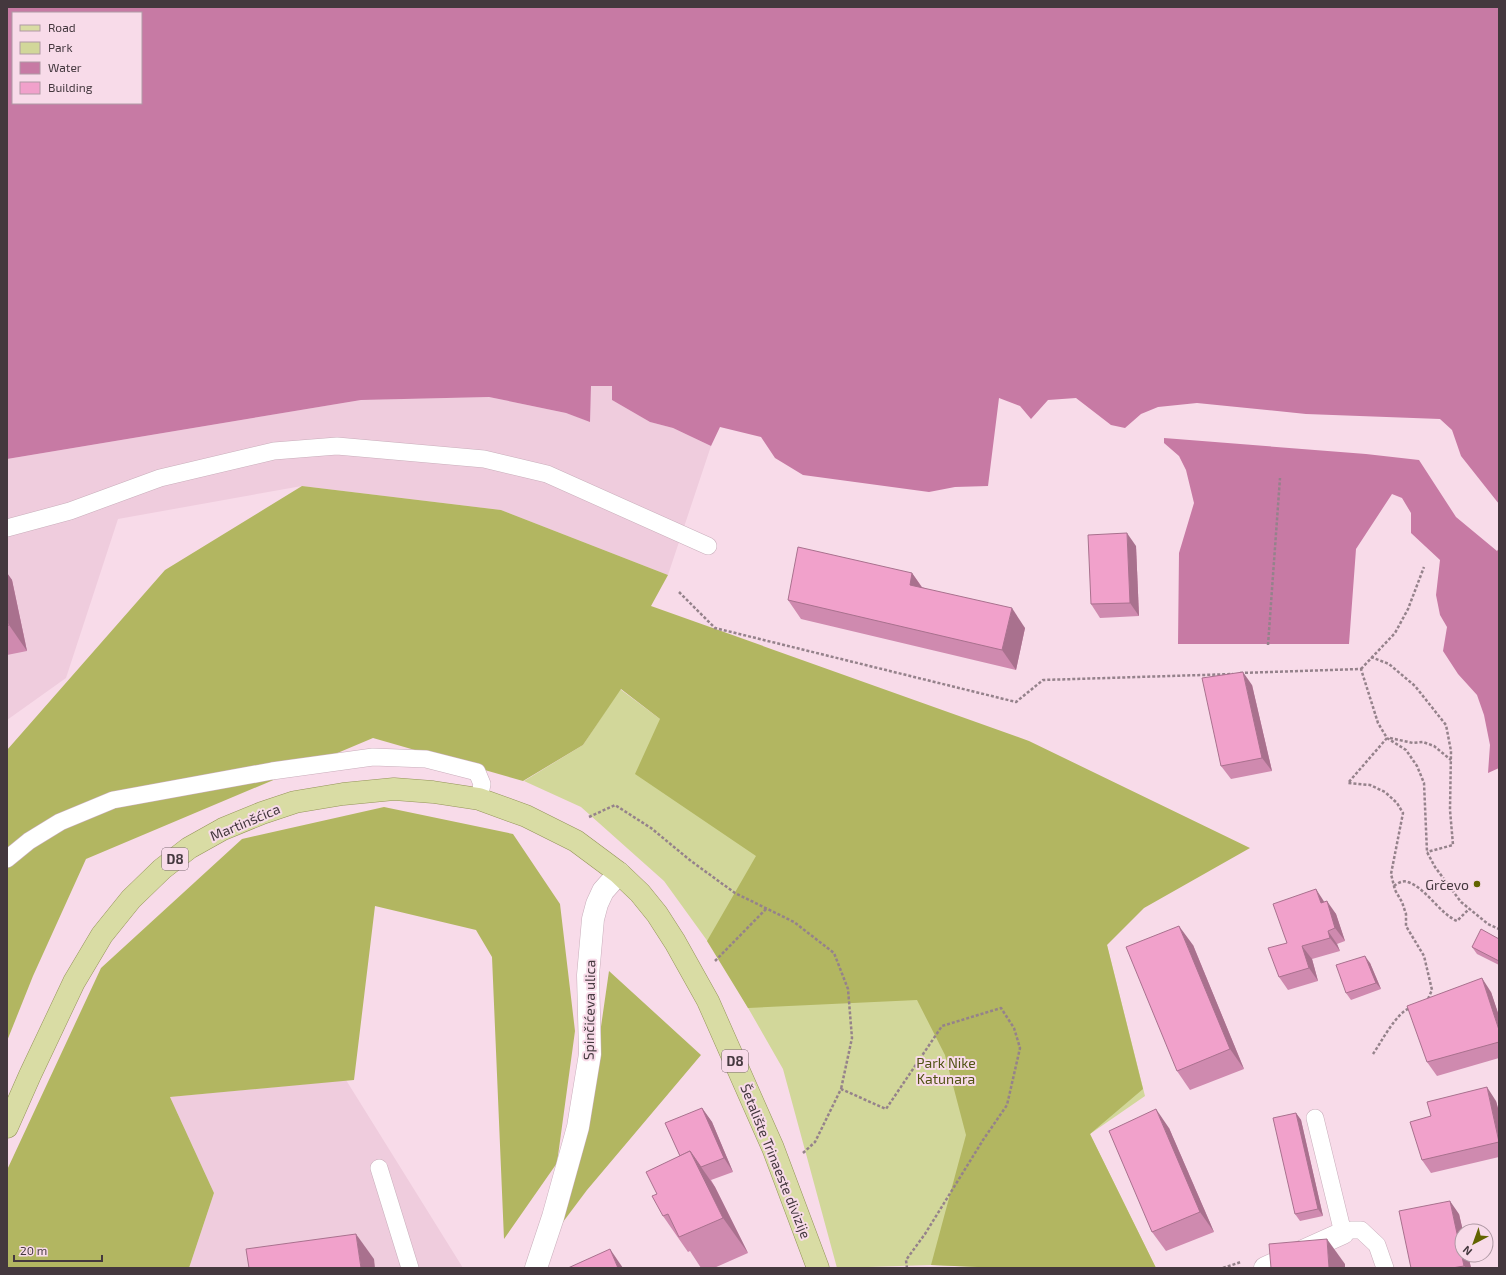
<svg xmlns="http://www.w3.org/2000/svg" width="1506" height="1275" font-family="'Exo 2',sans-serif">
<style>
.built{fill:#efccdd}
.green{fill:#d2d79a}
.forest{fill:#b2b661}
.water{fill:#c77aa4;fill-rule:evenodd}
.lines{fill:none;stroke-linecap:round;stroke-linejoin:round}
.lane-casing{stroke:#c9aebb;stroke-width:18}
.street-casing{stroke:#c9aebb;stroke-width:23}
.primary-casing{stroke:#949459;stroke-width:23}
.path{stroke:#95828b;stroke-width:2.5;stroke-dasharray:3 2;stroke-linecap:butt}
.lane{stroke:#fff;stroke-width:17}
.street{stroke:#fff;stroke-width:22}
.primary{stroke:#d9dca4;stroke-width:22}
.wall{fill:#cf8aaf}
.shaded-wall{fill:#a9718e}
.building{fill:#f1a1cb;stroke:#a9718e}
.poi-dot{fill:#626400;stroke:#f8dbe9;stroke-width:1.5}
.labels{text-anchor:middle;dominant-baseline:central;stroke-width:4;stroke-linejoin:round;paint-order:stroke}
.shield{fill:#f8dbe9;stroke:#7a6971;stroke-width:1}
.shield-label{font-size:13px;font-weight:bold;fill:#44383e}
.street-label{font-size:14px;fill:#44383e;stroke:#f8dbe9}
.poi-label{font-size:14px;fill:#44383e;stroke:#f8dbe9;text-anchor:end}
.park-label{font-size:14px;fill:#515314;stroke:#f8dbe9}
</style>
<rect width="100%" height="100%" fill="#f8dbe9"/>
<g class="built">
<path d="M591,386H612V400L650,422L673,428L711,446L668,575L501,510L302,486L118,519L66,678L7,720V459L361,400L489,397L566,413L589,421Z"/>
<path d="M346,1080L463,1268H189L214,1193L170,1097Z"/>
</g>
<path class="green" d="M620,689L897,897L1107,945L1145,1096L1090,1134L1156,1268H1002L931,1265L837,1268L783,1069L719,957L664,881L581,807L524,781L583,745Z"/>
<g class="forest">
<path d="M302,486L501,510L668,575L651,606L1029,741L1250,848L1144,908L1107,945L1143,1089L1090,1134L1156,1268H1002L931,1265L966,1135L945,1055L917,1000L748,1008L707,941L756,856L635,774L660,719L621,689L583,745L523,781L373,738L86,859L33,976L7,1041V750L165,570Z"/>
<path d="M384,807L513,834L560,904L575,1031L557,1163L504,1239L492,957L476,930L375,906L354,1080L170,1097L214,1193L189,1268H7V1170L101,968L242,839Z"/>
<path d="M609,971L701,1055L587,1190L560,1226L590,1103Z"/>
</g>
<g class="water">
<path d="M7,7H1499V504L1461,456L1452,430L1440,419L1306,414L1197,403L1158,407L1141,414L1125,428L1111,425L1076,398L1048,400L1031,419L1020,406L999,398L988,486L955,487L929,492L803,475L775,458L761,437L720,427L711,446L673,428L650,422L612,400V386H591L590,422L566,413L489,397L361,400L7,459ZM13,13H141V103H13Z"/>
<path d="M1164,438L1366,454L1419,460L1456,517L1497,551L1499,548V768L1488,773L1490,745L1484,715L1477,695L1458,674L1443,651L1447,627L1440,615L1436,595L1440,560L1411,533V513L1402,498L1392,494L1356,549L1349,644H1178L1179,553L1194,503L1186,470L1179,456L1164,443Z"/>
</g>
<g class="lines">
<defs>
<g id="lane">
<path d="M7,528L70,511L160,478L274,451L337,446L484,459L547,474L708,546"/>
<path d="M7,859L29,841L60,822L113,800L272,771L373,757L426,759L477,772L482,784L479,799"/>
<path d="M1315,1118L1343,1233L1351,1230H1361L1377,1245L1385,1268"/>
<path d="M379,1168L410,1268"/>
</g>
<g id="street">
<path d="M536,1268L553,1217L578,1127L590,1054L588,975L593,919L597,904L603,891L619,873"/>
<path d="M1265,1268L1343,1233"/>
</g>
<path id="primary" d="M7,1127L30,1075L74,982L102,935L131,899L162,869L189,848L223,829L262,813L295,802L343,794L394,789L433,792L479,799L526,816L576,841L619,873L640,893L657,914L675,942L708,1001L773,1148L818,1268"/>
</defs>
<use href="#lane" class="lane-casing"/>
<use href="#street" class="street-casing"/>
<use href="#primary" class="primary-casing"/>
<g class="path">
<path d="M679,592L715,628L1016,702L1043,680L1233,674"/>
<path d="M1268,645L1280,478"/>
<path d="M1371,657L1389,664L1415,686L1446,725L1451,751L1450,810L1453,845L1427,852"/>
<path d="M1361,669L1395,633L1408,609L1424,567"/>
<path d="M1240,673L1361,669L1378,723L1387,738L1406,750L1417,766L1424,783L1427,852L1435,867L1461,902L1488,924L1499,929"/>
<path d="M1387,738L1348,783L1370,785L1385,792L1397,803L1403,813L1391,874L1395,890L1402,902L1406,914V926L1424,956L1432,990L1428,999"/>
<path d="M1390,738L1413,743L1423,742L1434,746L1451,760"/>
<path d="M589,817L615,805L651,828L691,861L735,893L794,922L834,953L848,989L852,1038L841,1089"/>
<path d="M1394,886C1398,883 1403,880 1408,882C1427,889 1439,913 1457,921L1469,909"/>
<path d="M715,961L767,908"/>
<path d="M1373,1054C1382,1041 1396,1013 1410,1008"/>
<path d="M803,1153L815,1142L841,1089L886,1109L942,1026L1001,1008L1014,1028L1020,1048L1007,1105L983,1140L925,1234L906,1260L907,1268"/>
<path d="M1223,1268L1241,1262"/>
</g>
<use href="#lane" class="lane"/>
<use href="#street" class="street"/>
<use href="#primary" class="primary"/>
</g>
<g class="wall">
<path d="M1136,546L1139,616L1100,618L1091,604Z"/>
<path d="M7,573L12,580L27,651L7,655Z"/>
<path d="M912,573L922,587L1025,628L1016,670L801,619L788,600Z"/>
<path d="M1252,685L1272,771L1231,779L1221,766Z"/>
<path d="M1325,902L1336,914L1345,941L1337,944L1340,951L1312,959L1318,981L1288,990L1279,977L1287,943Z"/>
<path d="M1499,939V965L1477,954L1472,947Z"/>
<path d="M1193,945L1244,1069L1190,1090L1177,1071Z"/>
<path d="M1370,963L1381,989L1351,1000L1346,993Z"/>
<path d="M1491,992L1499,1016V1058L1437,1076L1427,1062Z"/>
<path d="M1496,1101L1499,1112V1157L1431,1173L1422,1160Z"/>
<path d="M702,1108L712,1122L733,1172L711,1180L715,1187L748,1253L714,1268H701L690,1251L688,1252L663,1216L657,1194L680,1156Z"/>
<path d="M1296,1113L1301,1120L1323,1216L1300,1221L1295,1214Z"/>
<path d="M1169,1128L1214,1232L1166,1251L1152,1232Z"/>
<path d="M1459,1214L1471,1268H1411Z"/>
</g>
<g class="shaded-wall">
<path d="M1127,533L1136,546L1139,616L1130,603Z"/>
<path d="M7,573L12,580L27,651L9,625L7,616Z"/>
<path d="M912,573L925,592L910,585Z"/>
<path d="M1012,608L1025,628L1016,670L1002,650Z"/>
<path d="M1243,672L1252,685L1272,771L1262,758Z"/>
<path d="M1316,889L1325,903H1321Z"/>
<path d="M1327,901L1336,914L1345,941L1335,928Z"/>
<path d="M1179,926L1193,945L1244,1069L1230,1049Z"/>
<path d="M1328,931L1337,944L1340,951L1330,938Z"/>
<path d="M1302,946L1312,959L1318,981L1309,968Z"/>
<path d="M1365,956L1370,963L1381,989L1376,983Z"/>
<path d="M1482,978L1491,992L1499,1016V1030Z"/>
<path d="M1487,1087L1496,1101L1499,1112V1141Z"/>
<path d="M702,1108L712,1122L733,1172L724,1158Z"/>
<path d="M1156,1109L1169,1128L1214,1232L1200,1212Z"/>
<path d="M1296,1113L1301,1120L1323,1216L1318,1209Z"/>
<path d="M690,1151L715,1187L748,1253L723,1218Z"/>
<path d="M1450,1201L1459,1214L1463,1231H1462V1255H1468L1471,1268H1466L1464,1266Z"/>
<path d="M356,1234L374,1259L375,1268H361Z"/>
<path d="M1327,1239L1345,1264V1268H1329Z"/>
<path d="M610,1249L623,1268H618Z"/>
</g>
<g class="building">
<path d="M1127,533L1130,603L1091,604L1088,535Z"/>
<path d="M798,547L912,573L910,585L1012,608L1002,650L788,600Z"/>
<path d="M7,616L9,625L7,626Z"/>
<path d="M1243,672L1262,758L1221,766L1202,678Z"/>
<path d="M1316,889L1321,903L1327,901L1335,928L1328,931L1330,938L1302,946L1309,968L1279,977L1268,948L1287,943L1273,904Z"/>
<path d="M1179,926L1230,1049L1177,1071L1126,947Z"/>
<path d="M1481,929L1499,939V961L1472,947Z"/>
<path d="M1365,956L1376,983L1346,993L1336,965Z"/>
<path d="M1482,978L1499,1030V1042L1427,1062L1407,1006Z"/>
<path d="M1487,1087L1499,1142L1422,1160L1410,1122L1431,1116L1427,1102Z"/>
<path d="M702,1108L724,1158L701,1167L690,1151L680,1156L665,1123Z"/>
<path d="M1156,1109L1200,1212L1152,1232L1109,1131Z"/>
<path d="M1296,1113L1318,1209L1295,1214L1273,1118Z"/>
<path d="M690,1151L723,1218L679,1237L668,1214L663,1216L652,1196L657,1194L646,1172Z"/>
<path d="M1450,1201L1464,1266L1452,1268H1411L1399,1211Z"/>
<path d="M356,1234L361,1268H249L246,1249Z"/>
<path d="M1327,1239L1329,1268H1271L1269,1244Z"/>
<path d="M610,1249L618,1268H568Z"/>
</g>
<circle class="poi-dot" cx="1477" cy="884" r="4"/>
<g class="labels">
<g class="shield">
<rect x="162" y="848" width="26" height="22" rx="3"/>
<rect x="722" y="1050" width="26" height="22" rx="3"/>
</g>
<g class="shield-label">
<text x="175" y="859">D8</text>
<text x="735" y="1061">D8</text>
</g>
<g class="street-label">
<text transform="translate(245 822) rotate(-23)">Martinšćica</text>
<text transform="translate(589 1010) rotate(-89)">Spinčićeva ulica</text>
<text transform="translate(776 1161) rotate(68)">Šetalište Trinaeste divizije</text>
</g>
<g class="poi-label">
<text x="1469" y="884">Grčevo</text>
</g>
<g class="park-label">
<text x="946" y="1062">Park Nike<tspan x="946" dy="16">Katunara</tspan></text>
</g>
</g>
<rect width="1506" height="1275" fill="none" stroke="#44383e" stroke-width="16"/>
<rect x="12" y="12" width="130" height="92" fill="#f8dbe9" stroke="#b09aa5"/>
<rect x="20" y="25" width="20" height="6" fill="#d9dca4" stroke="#b09aa5"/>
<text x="48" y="32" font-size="12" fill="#44383e">Road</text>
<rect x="20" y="42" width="20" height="12" fill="#d2d79a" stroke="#b09aa5"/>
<text x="48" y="52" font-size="12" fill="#44383e">Park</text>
<rect x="20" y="62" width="20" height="12" fill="#c77aa4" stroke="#b09aa5"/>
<text x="48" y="72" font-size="12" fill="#44383e">Water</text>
<rect x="20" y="82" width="20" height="12" fill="#f1a1cb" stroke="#b09aa5"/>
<text x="48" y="92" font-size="12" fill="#44383e">Building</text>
<g transform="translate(1474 1243) rotate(221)"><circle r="19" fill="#f8dbe9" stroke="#b09aa5"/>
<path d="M0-3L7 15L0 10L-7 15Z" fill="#626400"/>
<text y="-6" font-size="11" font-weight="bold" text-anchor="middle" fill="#44383e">N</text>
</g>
<path d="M14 1255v6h88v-6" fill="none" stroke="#44383e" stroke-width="2"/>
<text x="20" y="1255" font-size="12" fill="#44383e" stroke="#f8dbe9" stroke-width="3" paint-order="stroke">20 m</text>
</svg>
